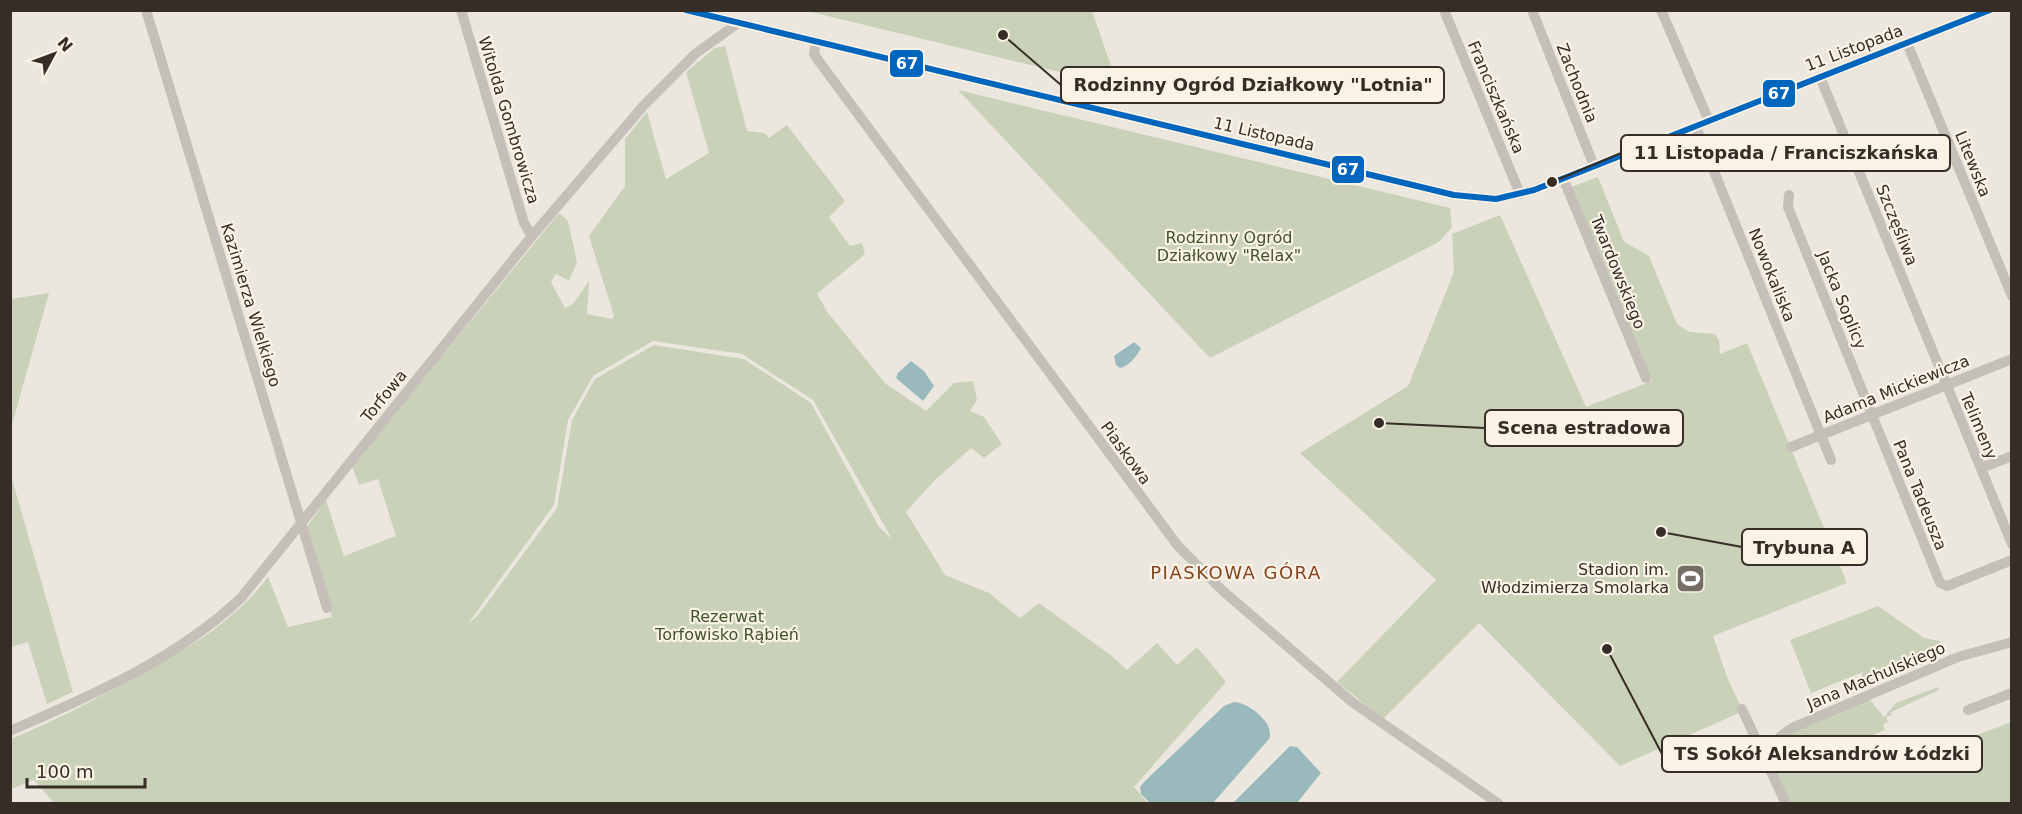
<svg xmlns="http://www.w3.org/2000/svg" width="2022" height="814" font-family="'DejaVu Sans',sans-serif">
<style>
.green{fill:#c9d2b8;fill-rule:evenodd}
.water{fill:#9ab9bd}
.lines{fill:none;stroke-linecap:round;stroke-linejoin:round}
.minor{stroke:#c4bfb8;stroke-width:10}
.bus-1-casing{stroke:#f9f2e5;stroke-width:10}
.bus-1{stroke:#0065bd;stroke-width:6}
.labels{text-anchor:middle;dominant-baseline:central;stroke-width:4.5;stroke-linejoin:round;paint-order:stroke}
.street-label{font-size:16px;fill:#352d26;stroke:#f9f2e5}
.park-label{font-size:16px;fill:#3f532a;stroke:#f9f2e5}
.poi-label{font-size:16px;fill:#352d26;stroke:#f9f2e5;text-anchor:end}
.neighbourhood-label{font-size:18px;letter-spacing:1.5px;fill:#844420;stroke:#f9f2e5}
.leader{fill:none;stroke:#352d26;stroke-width:2}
.callout-dot{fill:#352d26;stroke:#f9f2e5;stroke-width:2}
.callout{fill:#f9f2e5;stroke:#352d26;stroke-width:2}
.callout-label{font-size:18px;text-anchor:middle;font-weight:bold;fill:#352d26}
.line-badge{stroke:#f9f2e5;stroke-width:2}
.badge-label{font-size:16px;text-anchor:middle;font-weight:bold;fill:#fff}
</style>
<rect width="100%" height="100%" fill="#ebe7df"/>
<g class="green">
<path d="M807,11H1092L1118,86Z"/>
<path d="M725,46L747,131L764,133L769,138L787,125L845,201L829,217L850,246L862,243L865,254L817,294L828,313L886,384L926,411L954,383L973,381L977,400L970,411L984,417L1002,444L984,458L971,448L935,480L906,512L945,575L989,593L1020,618L1039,603L1112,656L1127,670L1157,643L1177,665L1197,647L1226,682L1134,787L1148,803L55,804L34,780L11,789V739C55,721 96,699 138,676C188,648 233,623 268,577L288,627L332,617L306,528L326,500L344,556L396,536L378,479L359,485L352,466L559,213L568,221L577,262L569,281L556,274L551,282L565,308L573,304L589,281L587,314L612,319L614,316L589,236L625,186V139L647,112L666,179L709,153L686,72L715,48ZM653,341L742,354L813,400L892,539L879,527L811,403L744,359L654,345L595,379L572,420L557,508L479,614L467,625L554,505L568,420L593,376Z"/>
<path d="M958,90L1450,208L1452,227L1439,242L1210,358Z"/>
<path d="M1598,177L1624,242L1649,256L1677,324L1689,332L1715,334L1719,340L1720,354L1747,343L1847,583L1713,636L1727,677L1742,709L1741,712L1620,766L1479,623L1383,719L1337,682L1436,580L1300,453L1408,386L1454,272L1452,234L1500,215L1586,407L1652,381L1571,187Z"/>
<path d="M49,293L11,428V299Z"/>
<path d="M10,472L73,692L47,704L28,642L11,647Z"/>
<path d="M1878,606L1924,638L1940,641L1936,659L1853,692L1863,672L1811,693L1790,640Z"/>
<path d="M1938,687L1939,690L1891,712L1892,715L1886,717L1888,722L1883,724L1885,730L1875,734L1878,742L1872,744L1883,771L2011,722V803H1791L1768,758L1777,739L1867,696L1884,717L1896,703Z"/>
</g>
<g class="water">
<path d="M1134,342L1141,348C1137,356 1129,366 1120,368L1116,365L1114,356Z"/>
<path d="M911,361L924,371L934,386L923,401L896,378L898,373Z"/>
<path d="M1234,702C1248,702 1276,724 1269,739L1213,803H1150L1141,794L1140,787L1146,780L1224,706Z"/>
<path d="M1290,746L1297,747L1321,773L1297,803H1233Z"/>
</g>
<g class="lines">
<g class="minor">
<path d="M146,10L327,608"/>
<path d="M461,10L524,223L532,236"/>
<path d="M686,10L1454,195L1496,199L1534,190L1990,10"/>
<path d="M1444,10L1520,194"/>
<path d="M1532,10L1594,166"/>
<path d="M1661,10L1709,121"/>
<path d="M816,42L814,54L818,60L1178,546L1223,591L1352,702L1499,804"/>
<path d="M1907,43L2012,296"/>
<path d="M1820,77L2012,544"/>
<path d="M1696,127L1831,460"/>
<path d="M1563,178L1646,378"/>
<path d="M1789,195L1788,207L1940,583L1947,586L2012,560"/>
<path d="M1791,447L2012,359"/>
<path d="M1981,468L2012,456"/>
<path d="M1742,709L1786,804"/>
<path d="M1968,710L2012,693"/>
<path d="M10,731C93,695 175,660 241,598L532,236L645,104L695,54L738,23"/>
<path d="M1768,758C1772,743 1780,735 1794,727L1958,657L2012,642"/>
</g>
<defs>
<path id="bus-1" d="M686,10L1454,195L1496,199L1534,190L1990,10"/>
</defs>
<use href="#bus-1" class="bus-1-casing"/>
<use href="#bus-1" class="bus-1"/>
</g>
<defs>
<symbol id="stadium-square" viewBox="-11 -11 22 22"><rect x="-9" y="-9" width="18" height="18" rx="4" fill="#756e67" stroke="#f9f2e5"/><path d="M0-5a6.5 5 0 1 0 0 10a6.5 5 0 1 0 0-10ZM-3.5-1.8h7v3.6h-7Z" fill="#fff"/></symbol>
</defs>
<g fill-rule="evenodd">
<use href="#stadium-square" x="1674" y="562" width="33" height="33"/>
</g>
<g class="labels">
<g class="street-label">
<text transform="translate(1854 48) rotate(-21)">11 Listopada</text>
<text transform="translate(1577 83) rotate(68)">Zachodnia</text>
<text transform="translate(1496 97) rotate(67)">Franciszkańska</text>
<text transform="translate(509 120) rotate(73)">Witolda Gombrowicza</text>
<text transform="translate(1264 134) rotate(13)">11 Listopada</text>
<text transform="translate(1973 164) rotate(68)">Litewska</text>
<text transform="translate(1897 225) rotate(68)">Szczęśliwa</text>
<text transform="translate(1618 272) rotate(68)">Twardowskiego</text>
<text transform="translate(1772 275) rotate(68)">Nowokaliska</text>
<text transform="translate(1842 300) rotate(68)">Jacka Soplicy</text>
<text transform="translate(251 305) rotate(73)">Kazimierza Wielkiego</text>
<text transform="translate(1896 389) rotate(-22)">Adama Mickiewicza</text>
<text transform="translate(384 396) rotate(-51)">Torfowa</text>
<text transform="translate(1979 426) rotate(67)">Telimeny</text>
<text transform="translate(1126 453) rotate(54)">Piaskowa</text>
<text transform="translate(1920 495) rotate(68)">Pana Tadeusza</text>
<text transform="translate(1876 676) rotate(-23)">Jana Machulskiego</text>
</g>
<g class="park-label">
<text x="1229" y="237">Rodzinny Ogród<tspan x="1229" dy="18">Działkowy "Relax"</tspan></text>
<text x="727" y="616">Rezerwat<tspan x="727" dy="18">Torfowisko Rąbień</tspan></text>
</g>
<g class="poi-label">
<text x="1669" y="569">Stadion im.<tspan x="1669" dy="18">Włodzimierza Smolarka</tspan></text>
</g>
<g class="neighbourhood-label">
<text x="1236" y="572">PIASKOWA GÓRA</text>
</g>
</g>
<path class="leader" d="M1003 35L1061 85M1552 182L1621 153M1379 423L1485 428M1661 532L1742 547M1607 649L1662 754"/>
<g class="callout-dot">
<circle cx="1003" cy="35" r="6"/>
<circle cx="1552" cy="182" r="6"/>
<circle cx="1379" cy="423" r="6"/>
<circle cx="1661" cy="532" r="6"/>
<circle cx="1607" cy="649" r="6"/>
</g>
<g class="callout">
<rect x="1061" y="67" width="383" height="36" rx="6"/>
<rect x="1621" y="135" width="329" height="36" rx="6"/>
<rect x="1485" y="410" width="198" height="36" rx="6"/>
<rect x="1742" y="529" width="125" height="36" rx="6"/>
<rect x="1662" y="736" width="320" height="36" rx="6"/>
</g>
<g class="callout-label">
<text x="1253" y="91">Rodzinny Ogród Działkowy "Lotnia"</text>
<text x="1786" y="159">11 Listopada / Franciszkańska</text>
<text x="1584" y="434">Scena estradowa</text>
<text x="1804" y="554">Trybuna A</text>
<text x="1822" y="760">TS Sokół Aleksandrów Łódzki</text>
</g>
<g class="line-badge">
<rect x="889" y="49" width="35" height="29" rx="6" fill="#0065bd"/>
<rect x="1762" y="79" width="34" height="29" rx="6" fill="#0065bd"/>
<rect x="1331" y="155" width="34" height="29" rx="6" fill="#0065bd"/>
</g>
<g class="badge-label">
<text x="907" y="69">67</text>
<text x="1779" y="99">67</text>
<text x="1348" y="175">67</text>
</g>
<rect width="2022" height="814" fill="none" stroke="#352d26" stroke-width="24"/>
<g transform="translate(54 54) rotate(49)" stroke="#f9f2e5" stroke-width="4.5" paint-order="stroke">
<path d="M0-4.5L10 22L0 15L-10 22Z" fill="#352d26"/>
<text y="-9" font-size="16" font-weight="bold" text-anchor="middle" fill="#352d26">N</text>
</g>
<path d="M27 778v9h118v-9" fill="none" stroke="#352d26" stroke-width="3"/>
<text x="36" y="778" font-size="18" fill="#352d26" stroke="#f9f2e5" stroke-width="4.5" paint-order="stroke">100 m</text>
</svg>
